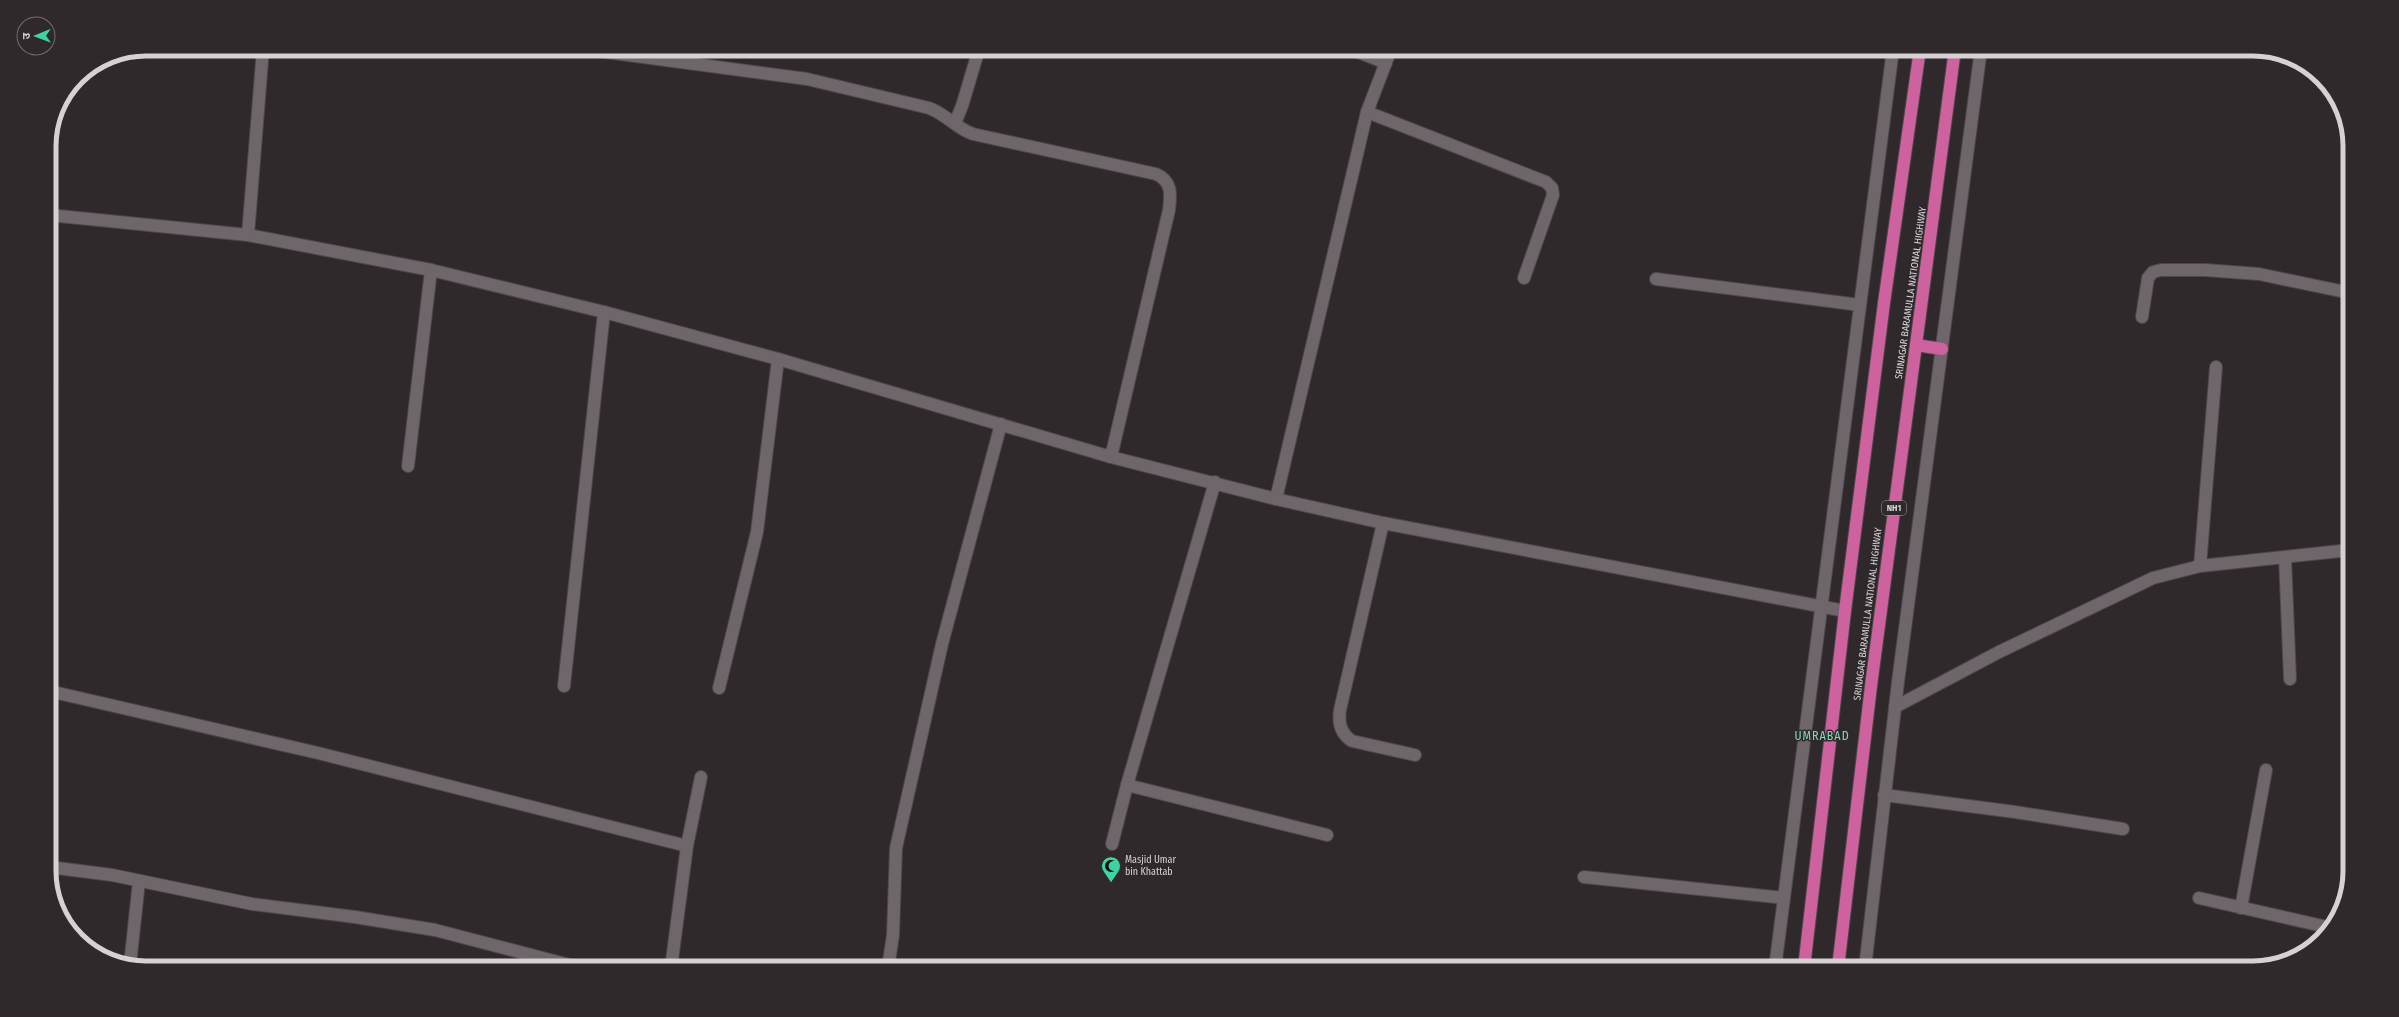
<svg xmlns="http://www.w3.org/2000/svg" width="2399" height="1017" font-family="'Fira Sans Condensed','Noto Sans Devanagari',sans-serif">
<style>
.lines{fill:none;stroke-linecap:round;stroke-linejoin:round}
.minor-casing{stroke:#4c474a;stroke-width:14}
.highway-casing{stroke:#4c474a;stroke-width:14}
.minor{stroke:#6e666a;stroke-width:12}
.highway{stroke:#cd629f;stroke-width:12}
.labels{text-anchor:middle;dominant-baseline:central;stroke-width:3;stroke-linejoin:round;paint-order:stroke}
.shield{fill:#2f292c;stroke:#a49fa2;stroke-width:1}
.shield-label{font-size:9px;font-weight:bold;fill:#d6d2d4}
.street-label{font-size:10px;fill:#d6d2d4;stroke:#2f292c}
.poi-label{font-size:10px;fill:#d6d2d4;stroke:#2f292c;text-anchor:start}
.quarter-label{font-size:12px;letter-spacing:1px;fill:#81dab7;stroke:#2f292c}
.rim{fill:none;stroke:#d6d2d4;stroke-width:5}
</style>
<rect width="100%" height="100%" fill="#2f292c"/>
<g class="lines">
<defs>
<g id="minor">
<path d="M583,49L807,79L929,108C946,114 957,129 973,134L1156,174C1172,181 1171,194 1169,210L1111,457"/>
<path d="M1350,49L1386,63"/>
<path d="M1367,112L1546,182L1552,188L1553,195L1524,278"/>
<path d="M955,123L962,106L979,49"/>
<path d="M49,158L57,108"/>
<path d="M49,215L248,235L431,270L604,312L778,359L1111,457L1276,499L1383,523L1845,611"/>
<path d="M248,235L263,49"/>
<path d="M1656,279L1860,305"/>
<path d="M2142,317L2148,278L2153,272L2161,270H2205L2259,274L2350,293"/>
<path d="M408,466L431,270"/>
<path d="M1276,499L1367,112L1391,49"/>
<path d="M1383,523L1340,710C1338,723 1341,734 1352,741L1415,755"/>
<path d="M2285,557L2290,679"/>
<path d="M2200,566L2216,367"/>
<path d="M564,686L604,312"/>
<path d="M719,688L757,532L778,359"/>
<path d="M49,691L318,753L687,846"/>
<path d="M1895,707L1999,652L2153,578L2200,566L2350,550"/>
<path d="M1127,785L1327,835"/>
<path d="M1884,795L2015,812L2123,829"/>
<path d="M1112,844L1127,785L1215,482"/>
<path d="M49,867L112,875L252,904L355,917L435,930L581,968"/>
<path d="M1584,877L1784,898"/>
<path d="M2199,898L2327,927"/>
<path d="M2241,908L2266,770"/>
<path d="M130,965L139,881"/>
<path d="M888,967L905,968"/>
<path d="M671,968L687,846L701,777"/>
<path d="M888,968L893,935L896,848L942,644L1001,424"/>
<path d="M1775,968L1893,49"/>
<path d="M1865,968L1898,682L1981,49"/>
</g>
<g id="highway">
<path d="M1916,345L1942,349"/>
<path d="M1804,968L1845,611L1884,303L1920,49"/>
<path d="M1838,968L1871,686L1955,49"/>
</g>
</defs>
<use href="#minor" class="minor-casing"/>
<use href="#highway" class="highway-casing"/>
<use href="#minor" class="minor"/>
<use href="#highway" class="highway"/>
</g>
<defs>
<symbol id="mosque-pin" viewBox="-11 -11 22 30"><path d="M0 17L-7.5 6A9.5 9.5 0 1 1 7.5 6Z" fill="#3cd4a4" stroke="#2f292c"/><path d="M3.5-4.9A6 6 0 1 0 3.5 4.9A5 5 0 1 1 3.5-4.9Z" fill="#111"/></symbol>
</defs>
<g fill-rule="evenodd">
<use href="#mosque-pin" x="1100" y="855" width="22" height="30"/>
</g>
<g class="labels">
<rect class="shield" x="1882" y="501" width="24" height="14" rx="3"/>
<g class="shield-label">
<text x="1894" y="508">NH1</text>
</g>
<g class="street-label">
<text transform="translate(1911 293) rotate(-82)">SRINAGAR BARAMULLA NATIONAL HIGHWAY</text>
<text transform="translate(1868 614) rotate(-83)">SRINAGAR BARAMULLA NATIONAL HIGHWAY</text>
</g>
<g class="poi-label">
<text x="1125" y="860">Masjid Umar<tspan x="1125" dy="12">bin Khattab</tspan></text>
</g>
<g class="quarter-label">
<text x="1822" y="736">UMRABAD</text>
</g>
</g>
<path d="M0 0H2399V1017H0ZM146 56H2253A90 90 0 0 1 2343 146V871A90 90 0 0 1 2253 961H146A90 90 0 0 1 56 871V146A90 90 0 0 1 146 56Z" fill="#2f292c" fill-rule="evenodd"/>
<path class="rim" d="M146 56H2253A90 90 0 0 1 2343 146V871A90 90 0 0 1 2253 961H146A90 90 0 0 1 56 871V146A90 90 0 0 1 146 56Z"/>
<g transform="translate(36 36) rotate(269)"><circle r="19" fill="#2f292c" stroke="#726d6f"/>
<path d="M0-3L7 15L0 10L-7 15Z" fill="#3cd4a4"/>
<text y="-6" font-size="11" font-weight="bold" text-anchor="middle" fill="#d6d2d4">उ</text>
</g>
</svg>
